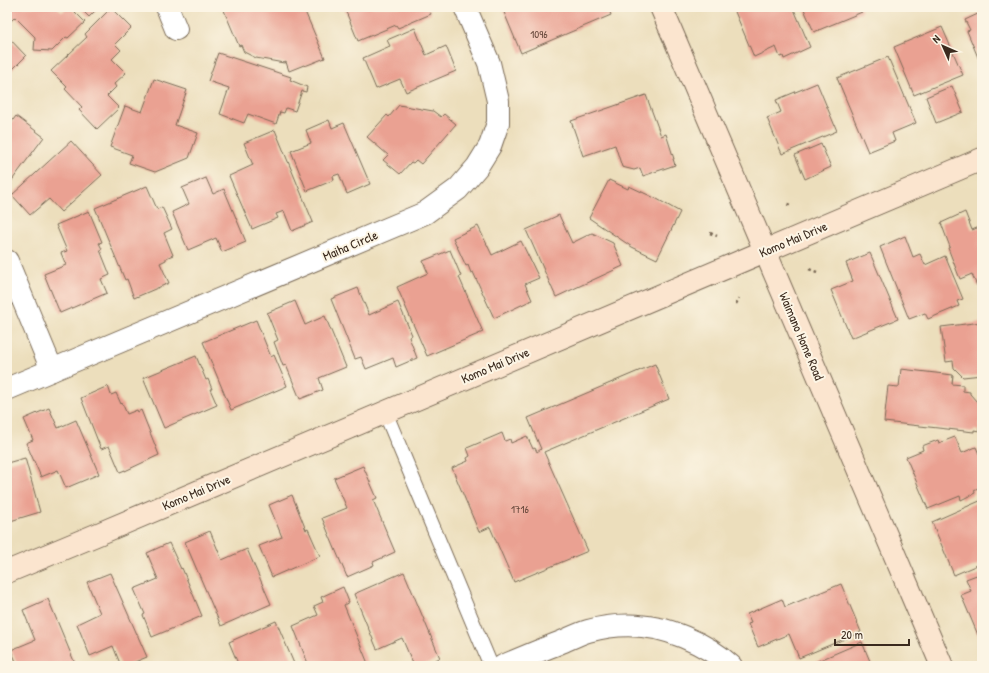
<svg xmlns="http://www.w3.org/2000/svg" width="989" height="673" font-family="'Patrick Hand',sans-serif">
<style>
.building{fill:#eaa192}
.lines{fill:none;stroke-linecap:round;stroke-linejoin:round}
.lane-casing{stroke:#796955;stroke-width:16}
.street-casing{stroke:#796955;stroke-width:24}
.secondary-casing{stroke:#796955;stroke-width:24}
.path{stroke:#796955;stroke-width:2.5;stroke-dasharray:3 3;stroke-linecap:butt}
.lane{stroke:#fff;stroke-width:14}
.street{stroke:#fff;stroke-width:22}
.secondary{stroke:#fbe5cf;stroke-width:22}
.labels{text-anchor:middle;dominant-baseline:central;stroke-width:4;stroke-linejoin:round;paint-order:stroke}
.number-label{font-size:11px;fill:#67483b}
.street-label{font-size:13px;fill:#3b2a1e;stroke:#fcf5e5}
</style>
<rect width="100%" height="100%" fill="#fcf5e5"/>
<filter id="ink" filterUnits="userSpaceOnUse"><feTurbulence type="fractalNoise" baseFrequency=".025" numOctaves="2"/><feDisplacementMap in="SourceGraphic" scale="8" xChannelSelector="R" yChannelSelector="G"/><feConvolveMatrix kernelMatrix="1 2 1 2 8 2 1 2 1" color-interpolation-filters="sRGB"/></filter>
<filter id="wash" filterUnits="userSpaceOnUse"><feTurbulence type="fractalNoise" baseFrequency=".012" numOctaves="4" result="noise"/><feDisplacementMap in="SourceGraphic" scale="16" xChannelSelector="R" yChannelSelector="G"/><feGaussianBlur stdDeviation="0.9" result="paint"/><feColorMatrix in="noise" values="0 0 0 0 0 0 0 0 0 0 0 0 0 0 0 0 0 1.4 0 .05"/><feComposite in="paint" operator="in"/></filter>
<g filter="url(#wash)">
<rect width="100%" height="100%" fill="#ecdebc"/>
<g id="blocks">
<g class="building">
<path d="M7,7H57L62,12L68,7H70L85,22L68,38L66,37L52,51L34,50L35,37L15,17L8,24L7,23Z"/>
<path d="M79,7H99L89,17Z"/>
<path d="M224,7H303L325,58L305,66L304,65L289,71L286,62L284,63L256,58L244,52L241,45L239,46L223,8Z"/>
<path d="M344,7H428L431,14L398,28L396,25L358,41Z"/>
<path d="M511,7H608L611,15L521,53L503,10Z"/>
<path d="M733,7H793L810,47L784,59L783,56L780,57L776,47L754,57Z"/>
<path d="M803,7H860L862,12L814,32Z"/>
<path d="M111,8L131,28L115,44L121,50L112,59L126,73L114,84L116,87L107,96L119,108L97,129L79,110L82,107L65,89L67,87L51,71L87,37L85,34Z"/>
<path d="M982,12V67L967,31L970,30L965,20Z"/>
<path d="M942,27L963,75L914,95L894,47Z"/>
<path d="M415,28L426,55L446,46L456,71L406,92L400,79L376,89L363,58L390,46L387,40Z"/>
<path d="M7,36L26,56L7,75Z"/>
<path d="M218,53L291,77L290,80L307,87L306,92L302,91L295,111L286,108L284,113L280,112L276,124L248,114L244,123L220,114L229,88L208,81Z"/>
<path d="M888,57L916,123L892,133L895,141L868,152L837,78Z"/>
<path d="M154,79L187,90L175,125L198,133L189,158L155,172L129,163L132,155L110,147L125,106L142,112Z"/>
<path d="M817,83L837,131L782,154L767,118L781,112L776,100Z"/>
<path d="M952,86L963,112L936,123L926,97Z"/>
<path d="M646,95L661,136L666,134L674,159H673L675,165L643,176L640,168L634,170L622,167L615,145L583,156L571,121Z"/>
<path d="M399,105L433,111L441,117L444,114L456,124L421,164L416,160L413,163L411,162L400,174L383,160L388,155L367,137L387,115L389,117Z"/>
<path d="M16,116L44,137L7,187V122L10,124Z"/>
<path d="M329,120L332,128L344,123L370,184L347,194L339,174L333,176L334,180L307,191L291,151L311,143L306,130Z"/>
<path d="M275,130L313,222L292,231L284,211L276,214L278,218L252,229L229,176L253,165L244,143Z"/>
<path d="M71,141L102,175L61,212L49,199L30,215L12,195Z"/>
<path d="M821,144L831,167L805,179L795,155Z"/>
<path d="M206,178L213,194L224,189L246,242L222,252L216,238L188,250L172,212L189,204L182,188Z"/>
<path d="M609,180L628,189L629,186L657,199L680,212L657,259L632,247L589,218Z"/>
<path d="M147,186L157,209L162,207L172,229L164,233L173,255L166,258V260L160,263L169,283L134,298L127,279L125,280L95,208Z"/>
<path d="M89,211L102,242L99,243L102,249L100,250L110,275L101,279L107,293L60,313L44,274L66,265L61,253L67,251L56,225Z"/>
<path d="M965,212L972,230L982,226V284L977,286L972,274L960,279L948,248L950,247L941,223Z"/>
<path d="M559,215L572,243L592,233L613,243L623,266L556,297L526,230Z"/>
<path d="M478,226L492,255L521,241L539,278L525,284L532,300L494,318L473,272L471,273L468,265L466,266L453,238Z"/>
<path d="M905,236L913,257L920,254L925,265L945,256L963,299L957,301L959,306L928,319L925,313L909,319L880,247Z"/>
<path d="M450,250L461,276L459,277L483,332L427,356L397,287L428,273L423,261Z"/>
<path d="M870,253L898,319L851,338L831,290L853,281L846,263Z"/>
<path d="M358,288L369,315L398,302L412,335L409,337L417,358L396,367L393,358L366,369L361,357L355,359L331,299Z"/>
<path d="M295,301L305,325L325,316L346,367L319,378L323,390L300,399L286,365L283,366L274,342L278,340L267,313Z"/>
<path d="M256,320L271,357L274,355L287,386L231,410L203,342Z"/>
<path d="M982,322V375L963,377L954,368L953,361L946,362L941,327Z"/>
<path d="M196,356L206,380L208,379L212,389H210L217,405L164,428L143,378Z"/>
<path d="M655,364L669,399L544,452L588,551L514,582L490,527L479,532L452,468L468,461L467,458L470,456L467,448L502,433L505,441L510,439L511,443L527,436L533,449L535,448L537,452L541,449L528,418Z"/>
<path d="M901,369L953,375L952,384L963,385V391L970,392V394L977,402H982L979,431L974,430V432L884,422L888,386L899,387Z"/>
<path d="M108,386L111,395L116,393L121,404L122,403L127,414L137,410L138,412L141,410L159,455L125,471V470L120,472L109,446L101,449L81,398Z"/>
<path d="M49,408L58,428L76,420L99,474L66,488L58,470L41,477L26,443L33,440L24,419Z"/>
<path d="M955,437L962,453L976,447L982,461V486L974,490L975,493L961,500L960,496L928,509L906,457L923,450L922,446L938,440L939,443Z"/>
<path d="M25,458L40,512L7,522V463Z"/>
<path d="M363,466L377,498L373,500L395,552L373,562L374,565L347,577L322,518L347,508L334,478Z"/>
<path d="M292,495L306,530L308,529L320,556L272,577L259,546L282,537L269,505Z"/>
<path d="M982,500V563L954,575L932,522Z"/>
<path d="M210,531L222,560L247,549L271,604L221,626L185,542Z"/>
<path d="M169,543L181,569L182,568L202,616L152,637L143,615L145,614L134,589L158,579L147,553Z"/>
<path d="M404,572L440,658L421,666H414L402,638L377,649L354,594Z"/>
<path d="M110,573L147,657L125,666H121L113,646L90,656L77,624L100,613L87,582Z"/>
<path d="M982,573V633L978,635L961,595L971,591L966,579Z"/>
<path d="M841,584L861,632L799,658L789,634L758,647L748,624L751,623L747,614L782,599L785,607Z"/>
<path d="M343,587L349,602L344,605L369,666H337V665L334,666H309L293,626L318,615L314,606L323,602L321,597Z"/>
<path d="M48,599L76,666H18L11,650L35,640L23,610Z"/>
<path d="M276,621L295,666H239L229,642Z"/>
<path d="M862,642L872,666H806Z"/>
</g>
</g>
</g>
<g filter="url(#ink)">
<use href="#blocks" fill-opacity="0" stroke="#796955" stroke-width="1"/>
<g class="lines">
<defs>
<path id="lane" d="M385,412L491,666"/>
<g id="street">
<path d="M167,7L176,29"/>
<path d="M7,261L52,370"/>
<path d="M7,389L425,213L458,189L477,167L490,146L498,123V101L489,63L465,7"/>
<path d="M503,666C522,658 541,650 559,643C569,639 578,634 588,631C620,622 654,624 684,637C701,644 717,653 731,666"/>
</g>
<g id="secondary">
<path d="M661,7L942,666"/>
<path d="M7,572L96,535L982,159"/>
</g>
</defs>
<use href="#lane" class="lane-casing"/>
<use href="#street" class="street-casing"/>
<use href="#secondary" class="secondary-casing"/>
<g class="path">
<path d="M788,206L790,201"/>
<path d="M710,233L717,236"/>
<path d="M809,269L817,272"/>
<path d="M736,304L739,298"/>
</g>
<use href="#lane" class="lane"/>
<use href="#street" class="street"/>
<use href="#secondary" class="secondary"/>
</g>
</g>
<g class="labels">
<g class="number-label">
<text x="539" y="34">1096</text>
<text x="520" y="509">1716</text>
</g>
<g class="street-label">
<text transform="translate(793 239) rotate(-23)">Komo Mai Drive</text>
<text transform="translate(350 245) rotate(-23)">Maiha Circle</text>
<text transform="translate(802 336) rotate(67)">Waimano Home Road</text>
<text transform="translate(495 365) rotate(-23)">Komo Mai Drive</text>
<text transform="translate(196 492) rotate(-23)">Komo Mai Drive</text>
</g>
</g>
<rect width="989" height="673" fill="none" stroke="#fcf5e5" stroke-width="24"/>
<g transform="translate(943 46) rotate(315)" stroke="#fcf5e5" stroke-width="3" paint-order="stroke">
<path d="M0-3L7 15L0 10L-7 15Z" fill="#3b2a1e"/>
<text y="-6" font-size="11" font-weight="bold" text-anchor="middle" fill="#3b2a1e">N</text>
</g>
<path d="M835 639v6h74v-6" fill="none" stroke="#3b2a1e" stroke-width="2"/>
<text x="841" y="639" font-size="12" fill="#3b2a1e" stroke="#fcf5e5" stroke-width="3" paint-order="stroke">20 m</text>
</svg>
